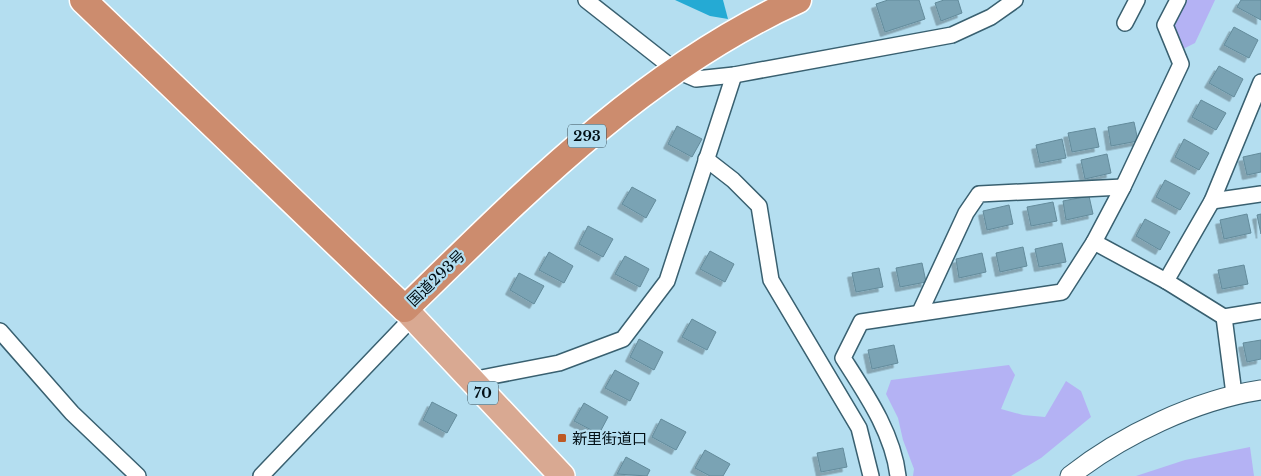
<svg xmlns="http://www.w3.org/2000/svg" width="1261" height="476" font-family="'Libre Baskerville','Noto Sans JP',serif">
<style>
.forest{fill:#25aad4}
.water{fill:#b4b2f4}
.building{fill:#7aa3b4;stroke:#638b9b;filter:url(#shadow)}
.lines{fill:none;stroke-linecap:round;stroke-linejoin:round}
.minor-casing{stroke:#396070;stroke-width:18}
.tertiary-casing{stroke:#396070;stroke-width:21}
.primary-casing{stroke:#fff;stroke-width:28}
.trunk-casing{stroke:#fff;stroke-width:29}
.minor{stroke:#fff;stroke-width:15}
.tertiary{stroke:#fff;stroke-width:19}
.primary{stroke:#d9a992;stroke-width:25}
.trunk{stroke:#cc8c6e;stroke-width:26}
.poi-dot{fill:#bd5924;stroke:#b4def0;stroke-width:2}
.labels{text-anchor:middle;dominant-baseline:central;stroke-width:4.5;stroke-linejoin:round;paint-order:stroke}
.shield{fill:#b4def0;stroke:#374d57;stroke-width:1}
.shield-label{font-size:14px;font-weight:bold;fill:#020f15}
.street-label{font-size:15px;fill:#020f15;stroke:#b4def0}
.poi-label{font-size:15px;fill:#020f15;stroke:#b4def0;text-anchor:start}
</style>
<defs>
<filter id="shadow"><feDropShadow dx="-4.5" dy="4.5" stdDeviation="0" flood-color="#0004"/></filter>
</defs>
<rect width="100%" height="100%" fill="#b4def0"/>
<path class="forest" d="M675,0H723L728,19L710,16Z"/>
<g class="water">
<path d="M1183,0H1215L1195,43L1183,49L1170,27Z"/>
<path d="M1009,365L1015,375L1001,409L1023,415L1045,417L1066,381L1081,391L1091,417L1041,458L1011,476H913L914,469L903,440L898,418L886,394L891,380Z"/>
<path d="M1250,447L1254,476H1136L1185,460Z"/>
</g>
<g class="building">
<path d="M888,0H919L925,19L885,32L876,4Z"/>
<path d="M944,0H958L962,13L941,21L935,3Z"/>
<path d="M1241,0H1261V20L1237,7Z"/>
<path d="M1234,27L1258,40L1249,58L1224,45Z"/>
<path d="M1219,66L1243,79L1234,97L1209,83Z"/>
<path d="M1201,100L1226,113L1216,130L1192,117Z"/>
<path d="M1134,122L1138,141L1111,146L1108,127Z"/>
<path d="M677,126L702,139L692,157L668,144Z"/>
<path d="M1095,128L1099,147L1072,152L1068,133Z"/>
<path d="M1062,139L1066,158L1040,163L1036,145Z"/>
<path d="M1184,139L1209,153L1199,170L1175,157Z"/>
<path d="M1261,153V172L1247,175L1243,157Z"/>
<path d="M1107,154L1111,173L1085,179L1081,160Z"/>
<path d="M1165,180L1190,193L1180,210L1156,197Z"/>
<path d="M632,187L656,200L646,218L622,204Z"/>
<path d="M1089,196L1093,214L1066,220L1063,201Z"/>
<path d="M1053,202L1057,221L1031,226L1027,207Z"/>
<path d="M1009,205L1013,224L987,230L983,211Z"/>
<path d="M1247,214L1251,233L1224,239L1220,220Z"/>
<path d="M1261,214V234L1257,215Z"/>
<path d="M1145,219L1170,232L1160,250L1136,236Z"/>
<path d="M588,226L613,239L603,257L579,244Z"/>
<path d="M1062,243L1066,262L1039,267L1035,249Z"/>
<path d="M1023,247L1027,266L1000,272L996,253Z"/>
<path d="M710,251L734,264L725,282L700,269Z"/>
<path d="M549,252L573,266L564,283L539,270Z"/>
<path d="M982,253L986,272L959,278L956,259Z"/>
<path d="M625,256L649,269L640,287L615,274Z"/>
<path d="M922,263L926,282L900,287L896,268Z"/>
<path d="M1244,265L1248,284L1222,289L1218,270Z"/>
<path d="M879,268L883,287L856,292L852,273Z"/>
<path d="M519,273L544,286L534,304L510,290Z"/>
<path d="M692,319L716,332L707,350L682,337Z"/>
<path d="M639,339L663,352L654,370L630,357Z"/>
<path d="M1261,340V359L1247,362L1243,343Z"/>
<path d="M894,345L898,363L872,369L868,350Z"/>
<path d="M615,370L639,383L630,401L605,388Z"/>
<path d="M432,402L457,415L447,433L423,420Z"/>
<path d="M584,403L608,417L599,434L574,421Z"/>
<path d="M661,419L686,432L676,450L652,437Z"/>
<path d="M843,448L847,467L821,472L817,453Z"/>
<path d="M705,450L730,464L723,476H710L695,468Z"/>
<path d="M626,457L650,470L647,476L617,474Z"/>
</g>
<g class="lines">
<defs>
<g id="minor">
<path d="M586,0L675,70L696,79L734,75L952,35L991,17L1015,0"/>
<path d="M1125,23L1137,0"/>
<path d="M1261,82L1212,201L1166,281L1224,317L1261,311"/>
<path d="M706,159L733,180L759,206L771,280L859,428L871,476"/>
<path d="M1212,201L1261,194"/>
<path d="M1094,242L1123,187L1181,64L1165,25L1178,0"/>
<path d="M920,312L966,213L979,194L1123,187"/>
<path d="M1224,317L1234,394"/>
<path d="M0,331L72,413L138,476"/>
<path d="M471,380L559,363L623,339L667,281L734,75"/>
<path d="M261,476L413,317"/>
<path d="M898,476C893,433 866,394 843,358L861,322L1062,292L1094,242L1166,281"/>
</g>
<path id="tertiary" d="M1070,476C1122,435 1196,400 1261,390"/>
<path id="primary" d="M405,309L562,476"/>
<path id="trunk" d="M83,0L405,309C525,192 644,70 798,0"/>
</defs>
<use href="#minor" class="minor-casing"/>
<use href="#tertiary" class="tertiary-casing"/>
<use href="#primary" class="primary-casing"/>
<use href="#trunk" class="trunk-casing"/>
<use href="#minor" class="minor"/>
<use href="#tertiary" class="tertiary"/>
<use href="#primary" class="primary"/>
<use href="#trunk" class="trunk"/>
</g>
<rect class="poi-dot" x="557" y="433" width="10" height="10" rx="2.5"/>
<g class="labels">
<g class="shield">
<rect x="568" y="124.5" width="38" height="23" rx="4"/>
<rect x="468" y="381.5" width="30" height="23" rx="4"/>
</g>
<g class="shield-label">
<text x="587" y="136">293</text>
<text x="483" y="393">70</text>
</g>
<g class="street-label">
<text transform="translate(436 278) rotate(-44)">国道293号</text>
</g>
<g class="poi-label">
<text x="572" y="438">新里街道口</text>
</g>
</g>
</svg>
